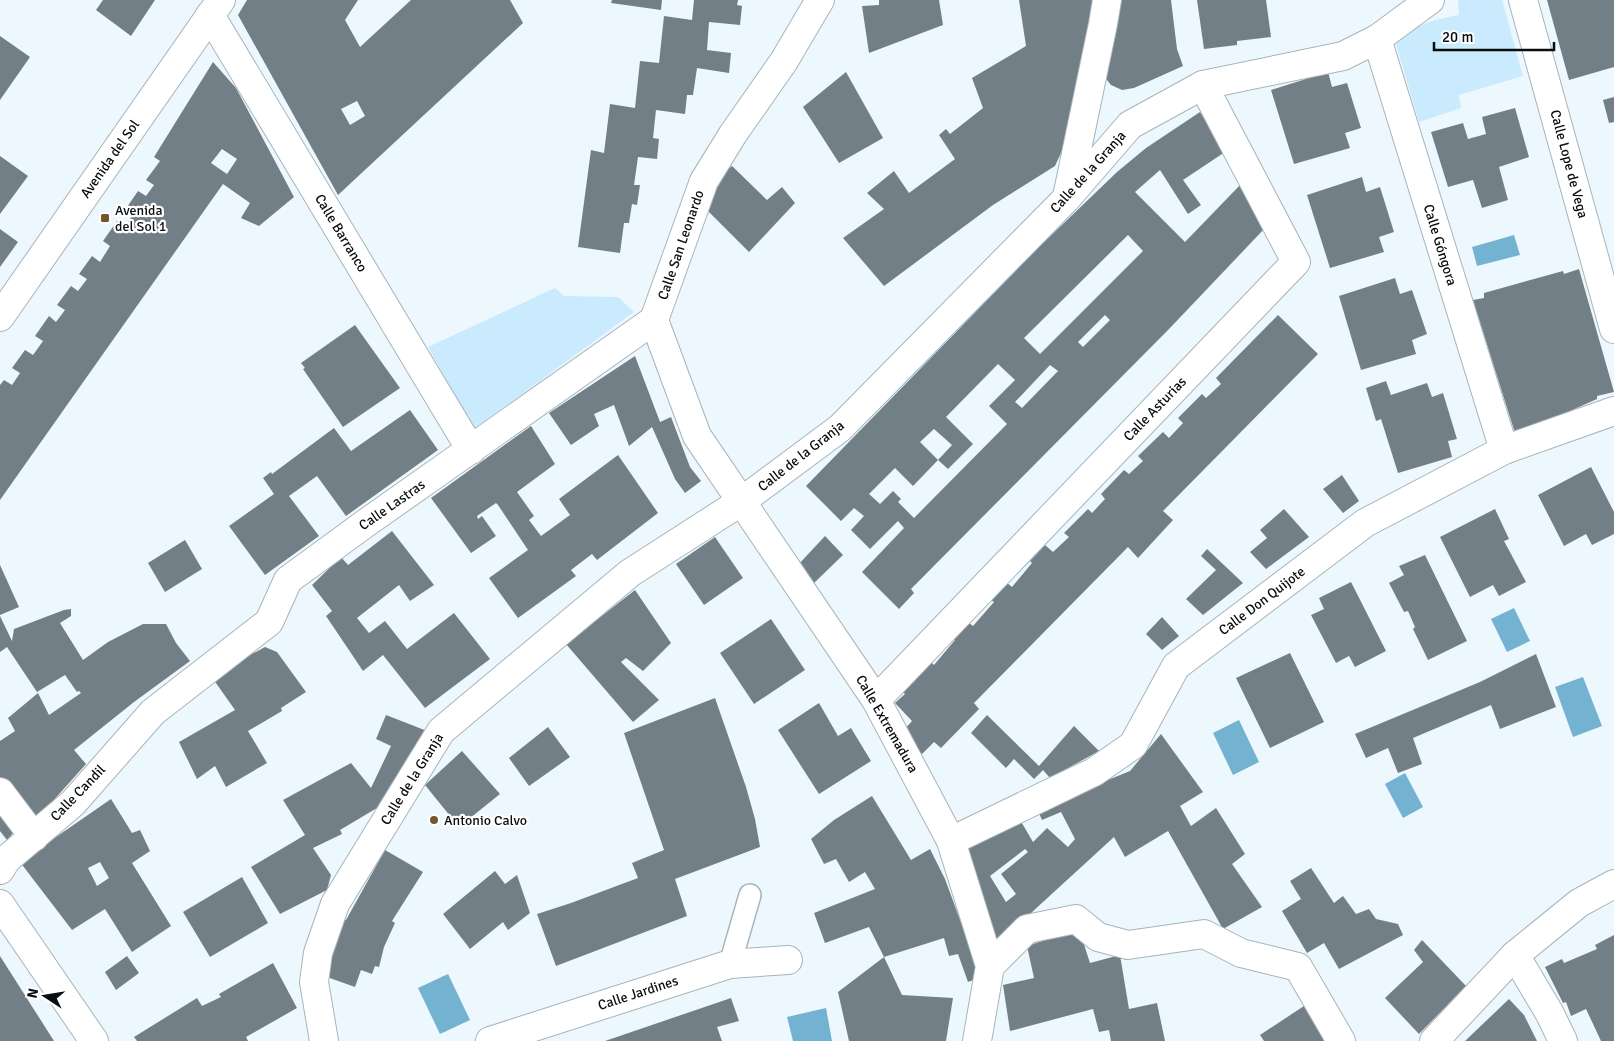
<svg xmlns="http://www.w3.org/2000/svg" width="1614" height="1041" font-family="Signika,sans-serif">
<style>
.green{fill:#c9ebfd}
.water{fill:#73b2d0}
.building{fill:#737f86;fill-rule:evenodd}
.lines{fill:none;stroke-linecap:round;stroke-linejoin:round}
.service-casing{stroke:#a7b4bb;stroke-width:24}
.pedestrian-casing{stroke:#a7b4bb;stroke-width:30}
.minor-casing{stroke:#a7b4bb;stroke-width:30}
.tertiary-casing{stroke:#a7b4bb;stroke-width:30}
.service{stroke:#fff;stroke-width:21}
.pedestrian{stroke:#fff;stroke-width:28}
.minor{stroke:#fff;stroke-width:28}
.tertiary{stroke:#fff;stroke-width:28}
.poi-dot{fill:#705628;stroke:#fff;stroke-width:2}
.labels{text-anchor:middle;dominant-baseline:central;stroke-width:4.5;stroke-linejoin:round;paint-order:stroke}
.street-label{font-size:14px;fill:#090d0f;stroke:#fff}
.poi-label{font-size:14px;fill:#090d0f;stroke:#fff;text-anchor:start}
</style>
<rect width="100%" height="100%" fill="#edf8fe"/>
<g class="green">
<path d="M1458,0H1502L1523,76L1459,95L1461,108L1419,122L1395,41C1420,23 1429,21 1459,15Z"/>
<path d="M555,288L564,296L618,297L634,312L474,429L428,347Z"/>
</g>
<g class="water">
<path d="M1514,235L1520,255L1477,266L1472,247Z"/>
<path d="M1514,608L1530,641L1507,652L1491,619Z"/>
<path d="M1583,677L1602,726L1573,737L1555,687Z"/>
<path d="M1239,720L1259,762L1233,775L1213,733Z"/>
<path d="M1405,773L1423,807L1403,818L1385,784Z"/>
<path d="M448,974L470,1020L440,1034L418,988Z"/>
<path d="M826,1008L832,1041H793L787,1017Z"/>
</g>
<g class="building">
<path d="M103,0H155L131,36L96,10Z"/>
<path d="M247,0H358L345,20L360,47L411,0H510L523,23L338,195L238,15ZM357,101L365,116L350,125L341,109Z"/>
<path d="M612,0H662L661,10L611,3Z"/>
<path d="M694,0H738L737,5L742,6L740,25L709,22L707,50L731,53L729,73L697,68L693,95H687L685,114L656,110L653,138L659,139L657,159L638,157L634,185H640L637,205L632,204L629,223H624L620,253L578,247L591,150L604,153L610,104L635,108L640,61L659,63L664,16L692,20Z"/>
<path d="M879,0H939L943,25L869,53L862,6L879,5Z"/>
<path d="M1019,0H1095L1068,138L1055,166L993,205L884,286L843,238L884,209L867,193L894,171L909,193L955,159L939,135L946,129L950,134L983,108L972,78L1026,46Z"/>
<path d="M1114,0H1171L1177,49L1183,66L1134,88L1122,90L1111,85L1103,75Z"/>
<path d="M1197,0H1266L1271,37L1237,41V45L1204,49Z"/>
<path d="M1547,0H1614V67L1569,80Z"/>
<path d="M0,36L30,57L0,100Z"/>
<path d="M213,62L236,88L294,197L259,226L241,218L250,203L223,184L0,500V385L4,380L12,385L20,373L12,368L25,350L33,355L43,341L35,336L49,316L56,322L65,310L57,305L71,286L78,291L87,279L79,274L92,256L100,262L110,246L103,241L117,221L124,227L132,216L125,210L138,191L146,196L154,185L146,180L160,161L154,157ZM222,149L237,159L227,174L211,163Z"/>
<path d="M846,72L883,138L839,163L803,107Z"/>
<path d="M1328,72L1332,87L1347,83L1361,128L1345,133L1350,148L1294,164L1271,90Z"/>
<path d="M1614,97V122L1609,123L1603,100Z"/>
<path d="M1515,108L1529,157L1499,167L1508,200L1482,208L1473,180L1448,187L1431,132L1463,123L1468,139L1486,134L1482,117Z"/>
<path d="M1200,112L1225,152L1183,180L1201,205L1188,214L1160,170L1135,192L1185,242L1242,183L1266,227L1170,328L911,589L914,593L899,609L862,572L904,528L898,521L870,549L851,530L864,516L854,508L841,521L806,486L1037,249L1117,172L1146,148ZM1128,235L1143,251L1040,354L1024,338ZM1105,315L1110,320L1083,347L1078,342ZM998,364L1015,380L989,406L1007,424L914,518L898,502L901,499L893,491L880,504L869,494L895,468L913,486L938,460L920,442L934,429L952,445L938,460L948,469L973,444L946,417ZM1050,365L1058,371L1022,408L1015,402Z"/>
<path d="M0,156L28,176L0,214Z"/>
<path d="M732,166L767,200L782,187L795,203L749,252L704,207L709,185Z"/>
<path d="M1362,177L1366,192L1380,187L1394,232L1379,237L1384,252L1330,268L1307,195Z"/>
<path d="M0,229L18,242L0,267Z"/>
<path d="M1579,269L1614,392L1597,396V399L1525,431L1515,433L1473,300L1484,298V293L1563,271L1564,274Z"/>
<path d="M1395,278L1400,294L1412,290L1427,334L1412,340L1416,354L1361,370L1339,296Z"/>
<path d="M1278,315L1318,354L1163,511L1173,520L1138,558L1128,547L974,703L979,709L941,748L934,742L922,754L910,742L904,730L912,721L895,703L905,694L900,689L928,659L934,665L955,640L953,639L968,622L973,626L994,602L991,600L1006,582L1012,587L1032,563L1030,561L1045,545L1053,552L1069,537L1064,533L1088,509L1092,513L1105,499L1101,494L1124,470L1129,474L1143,461L1138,456L1163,432L1169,438L1183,423L1178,418L1202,394L1206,398L1221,384L1216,378Z"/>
<path d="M355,325L400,388L343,427L303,369L305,368L301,363Z"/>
<path d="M635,356L660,422L671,417L690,467L701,481L685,493L675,479L652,427L629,446L614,405L594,414L599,426L571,445L549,413Z"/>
<path d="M1386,381L1391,395L1427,383L1432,397L1443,393L1457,439L1448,441L1452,457L1398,473L1381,419L1376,421L1366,388Z"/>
<path d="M410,410L438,450L346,516L317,476L289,496L319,536L265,575L229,526L274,494L263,478L271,472L272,474L334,428L351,451Z"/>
<path d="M531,426L555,464L517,492L534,516L529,520L541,536L570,515L559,499L618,455L658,513L597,560L592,554L571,570L576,576L518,618L489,578L528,550L498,505L496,503L477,516L478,519L482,516L496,536L471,553L431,498Z"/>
<path d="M1591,467L1614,512V534L1592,545L1586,534L1564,546L1538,495Z"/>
<path d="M1342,475L1359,501L1343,513L1323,489Z"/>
<path d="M1284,509L1309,537L1266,569L1250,552L1267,538L1260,530Z"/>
<path d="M1495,509L1509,539L1504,541L1526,582L1499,596L1493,585L1470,597L1440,537Z"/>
<path d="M392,531L434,585L410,601L399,585L357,618L369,633L385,621L407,649L454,613L490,659L425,708L383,655L363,671L326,616L332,611L312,585L341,557L348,565Z"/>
<path d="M825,536L843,555L813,584L798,565Z"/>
<path d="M715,537L743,578L704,605L676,564Z"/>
<path d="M185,540L202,569L165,592L148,563Z"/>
<path d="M1207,549L1243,583L1203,615L1186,599L1216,570L1201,556Z"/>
<path d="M1425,555L1467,641L1428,660L1413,629L1415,627L1408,611L1404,612L1389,583L1404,575L1399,566Z"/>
<path d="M0,565L19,607L0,615Z"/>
<path d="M1351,582L1386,651L1355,667L1349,656L1336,663L1311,615L1324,609L1319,598Z"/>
<path d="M635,590L671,643L643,671L626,658L621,662L659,700L633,722L566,644Z"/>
<path d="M71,609V616L60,623L83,660L108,642L143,624H166L176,643L190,661L134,702L74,750L86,764L52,802L54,805L35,819L0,779V741L15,731L8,718L38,693L49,715L81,693L79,691L77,692L65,675L37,692L7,647L0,652V616L12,641L14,629L64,610Z"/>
<path d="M1162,617L1179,636L1162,650L1146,634Z"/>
<path d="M771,619L805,670L754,704L720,653Z"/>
<path d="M265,647L277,652L306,692L281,708L282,711L248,731L267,763L226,787L215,766L197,779L179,742L235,710L211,676Z"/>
<path d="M1290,653L1324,722L1270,748L1236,678Z"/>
<path d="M1536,654L1556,707L1500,729L1491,705L1413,738L1422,764L1398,773L1388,748L1366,758L1355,734L1480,682Z"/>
<path d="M715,698L746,787L755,819L760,847L675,879L687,916L556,966L537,914L571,903L638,878L632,863L664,850L624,733Z"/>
<path d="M819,703L838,736L851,728L871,761L819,794L778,730Z"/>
<path d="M386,715L427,731L382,805L340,830L342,834L313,848L331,875L327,890L280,914L251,867L305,835L283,800L351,763L371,788L391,746L376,739Z"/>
<path d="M987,715L1039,766L1074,726L1099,751L1050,778L1043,770L1034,779L1014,759L1006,768L971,733Z"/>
<path d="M548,727L570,757L529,786L509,758Z"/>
<path d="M1161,734L1203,792L1180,806L1191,826L1216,808L1245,854L1232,864L1262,907L1223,929L1168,831L1125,857L1114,837L1031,913L993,944L961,845L1019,818L1033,842L1047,828L1068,847L1075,839L1061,812L1042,820L1037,809L1130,771ZM1025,849L1028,852L1001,874L1016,894L1006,902L990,876Z"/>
<path d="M462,751L500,794L459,827L425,785Z"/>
<path d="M872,796L911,860L930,849L945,879L981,977L968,982L958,954L949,956L944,938L884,957L869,927L825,943L814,913L875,889L865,872L849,882L836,859L824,864L811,839L834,820Z"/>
<path d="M111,799L132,833L140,830L150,851L132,863L171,926L132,952L105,909L72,930L20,862ZM100,862L109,878L97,886L88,868Z"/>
<path d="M0,804L20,825L7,840L0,831Z"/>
<path d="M385,850L423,872L392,921L395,923L384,947L379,967L375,966L372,974L361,970L355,987L327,977L330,954L344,920H346Z"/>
<path d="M1311,868L1334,903L1343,896L1356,914L1369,909L1376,919L1398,924L1403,935L1339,969L1324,943L1307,953L1282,911L1301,899L1290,881Z"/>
<path d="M495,871L505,884L517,875L530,913L508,930L503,922L470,949L443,914Z"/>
<path d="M242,877L268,923L210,957L183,912Z"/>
<path d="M1079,929L1090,963L1120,955L1129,1009L1157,1003L1165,1041H1111L1109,1030L1099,1032L1093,1009L1010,1031L1003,985L1034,978L1027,946Z"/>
<path d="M1614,935V1041H1601L1586,1009L1571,1016L1566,1002L1563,1003L1545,967L1562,959L1564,963L1597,949L1595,945Z"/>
<path d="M1422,940L1466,986L1419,1034L1385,998L1423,962L1414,950Z"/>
<path d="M0,956L54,1041H0Z"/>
<path d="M127,956L139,973L116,990L105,972Z"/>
<path d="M884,957L902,995L953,998L946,1041H849L838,992Z"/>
<path d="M273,963L297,1008L246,1037L248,1041H137L134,1037L197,998L202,1006L221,997L219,994Z"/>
<path d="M731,998L739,1021L717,1027L722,1041H605Z"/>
<path d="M1509,999L1524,1015L1537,1041H1465Z"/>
<path d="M1310,1002L1332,1041H1264L1260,1035Z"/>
</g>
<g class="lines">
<defs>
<path id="service" d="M730,964L750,895"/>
<g id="pedestrian">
<path d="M0,792L34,837"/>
<path d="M990,966L1027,929L1076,919L1098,937L1128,945L1204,934L1241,953L1298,967L1341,1041"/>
</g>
<g id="minor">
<path d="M820,0L784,61L733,134L704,181L654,320L697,436L876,700L951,841L990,966L977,1041"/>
<path d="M1523,0L1614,329"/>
<path d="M210,15L471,450"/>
<path d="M1377,39L1504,450"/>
<path d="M1067,197L1103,24L1107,0"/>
<path d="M876,700L1296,262L1203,85"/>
<path d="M951,841L1094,772L1133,745L1176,666L1365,523L1504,450L1614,411"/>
<path d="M0,870L7,859L73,803L153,712L269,622L288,580L366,523L654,320"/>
<path d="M0,904L94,1041"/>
<path d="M1515,955L1550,1014L1563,1041"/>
<path d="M324,1041L314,982L318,953L335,904L441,731L630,573L742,501L840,428L1066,199L1130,125L1203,85L1343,56L1377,39L1430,0"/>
<path d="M490,1041L730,964L788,960"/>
<path d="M1434,1041L1515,955L1579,903L1614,884"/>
</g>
<path id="tertiary" d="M0,317L221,0"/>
</defs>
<use href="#service" class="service-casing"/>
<use href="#pedestrian" class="pedestrian-casing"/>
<use href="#minor" class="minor-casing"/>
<use href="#tertiary" class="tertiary-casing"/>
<use href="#service" class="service"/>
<use href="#pedestrian" class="pedestrian"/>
<use href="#minor" class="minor"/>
<use href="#tertiary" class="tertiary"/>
</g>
<g class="poi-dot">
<rect x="100" y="213" width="10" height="10" rx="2.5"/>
<circle cx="434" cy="820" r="5"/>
</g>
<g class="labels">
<g class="street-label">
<text transform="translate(110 159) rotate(-55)">Avenida del Sol</text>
<text transform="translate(1569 164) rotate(75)">Calle Lope de Vega</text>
<text transform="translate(1088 172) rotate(-48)">Calle de la Granja</text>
<text transform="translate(341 233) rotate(59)">Calle Barranco</text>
<text transform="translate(681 245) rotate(-71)">Calle San Leonardo</text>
<text transform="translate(1440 245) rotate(73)">Calle Góngora</text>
<text transform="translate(1155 409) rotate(-46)">Calle Asturias</text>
<text transform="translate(801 456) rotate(-38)">Calle de la Granja</text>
<text transform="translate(392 505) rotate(-35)">Calle Lastras</text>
<text transform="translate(1262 601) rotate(-37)">Calle Don Quijote</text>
<text transform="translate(887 724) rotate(60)">Calle Extremadura</text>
<text transform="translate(412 779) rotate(-58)">Calle de la Granja</text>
<text transform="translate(78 793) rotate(-46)">Calle Candil</text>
<text transform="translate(638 993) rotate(-18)">Calle Jardines</text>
</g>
<g class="poi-label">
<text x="115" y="210">Avenida<tspan x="115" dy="16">del Sol 1</tspan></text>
<text x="444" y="820">Antonio Calvo</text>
</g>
</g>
<g transform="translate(45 996) rotate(282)" stroke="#ffffff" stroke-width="4" paint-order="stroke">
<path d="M0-4L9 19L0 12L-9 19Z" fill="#090d0f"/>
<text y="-8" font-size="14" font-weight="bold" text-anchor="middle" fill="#090d0f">N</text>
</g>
<path d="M1434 42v8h120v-8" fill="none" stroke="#090d0f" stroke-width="2.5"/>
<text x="1442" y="42" font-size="15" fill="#090d0f" stroke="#ffffff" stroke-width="4" paint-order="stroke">20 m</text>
</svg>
